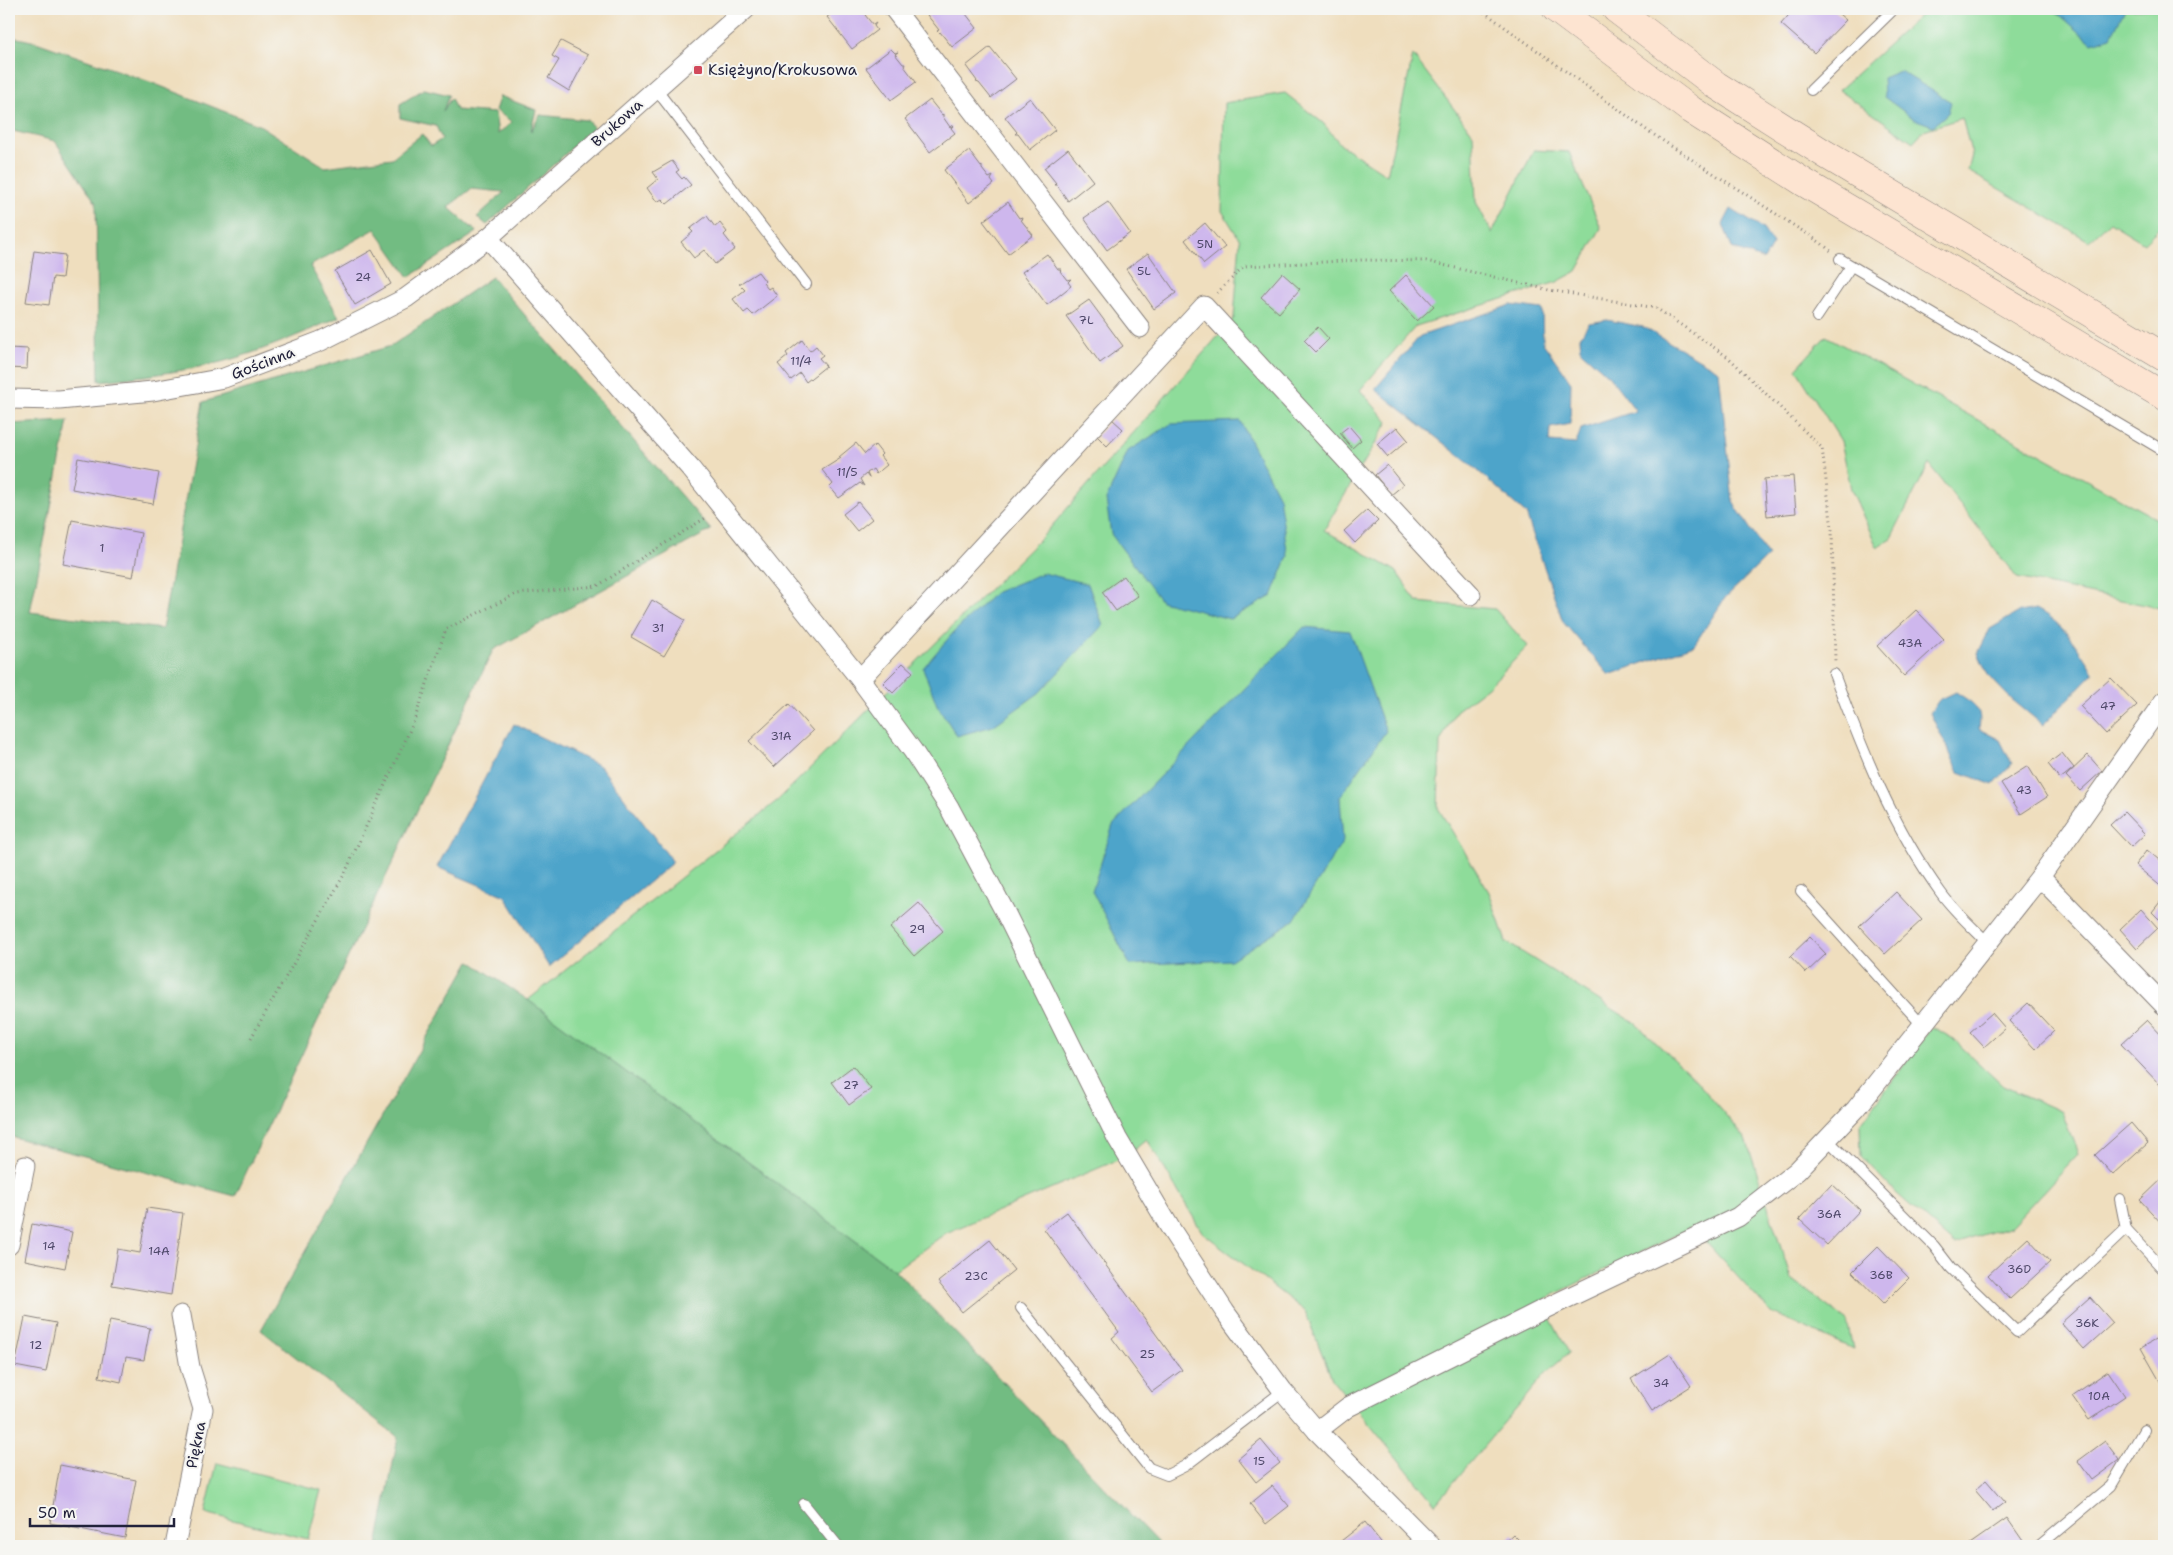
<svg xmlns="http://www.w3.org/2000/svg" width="2173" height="1555" font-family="'Shantell Sans',sans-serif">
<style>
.green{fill:#8edc9a;stroke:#587f6a}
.forest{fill:#72bc82;stroke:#4a6f5e}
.water{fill:#4ea4ca;stroke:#386382}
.building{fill:#ceb7ed}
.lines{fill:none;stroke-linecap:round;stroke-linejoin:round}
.service-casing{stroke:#88807c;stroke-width:12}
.minor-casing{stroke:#88807c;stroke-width:21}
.secondary-casing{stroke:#88807c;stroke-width:29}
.path{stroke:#88807c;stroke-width:3;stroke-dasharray:1 4;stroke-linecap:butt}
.service{stroke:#fff;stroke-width:10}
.minor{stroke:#fff;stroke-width:19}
.secondary{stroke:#fde4d1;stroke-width:28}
.poi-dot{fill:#d1495b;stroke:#f6f6f2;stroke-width:2}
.labels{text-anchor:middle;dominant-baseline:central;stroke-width:4;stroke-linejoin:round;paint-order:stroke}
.number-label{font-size:12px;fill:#4d4768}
.poi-label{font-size:15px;fill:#22223b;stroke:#f6f6f2;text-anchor:start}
.street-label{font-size:15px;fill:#22223b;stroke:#f6f6f2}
</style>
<rect width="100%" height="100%" fill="#f6f6f2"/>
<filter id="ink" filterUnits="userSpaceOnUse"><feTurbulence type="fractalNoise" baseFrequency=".02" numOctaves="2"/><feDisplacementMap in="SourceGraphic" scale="10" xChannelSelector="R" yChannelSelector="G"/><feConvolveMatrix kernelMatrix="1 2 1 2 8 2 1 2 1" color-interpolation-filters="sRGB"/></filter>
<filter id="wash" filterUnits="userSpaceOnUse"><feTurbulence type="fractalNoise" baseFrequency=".0096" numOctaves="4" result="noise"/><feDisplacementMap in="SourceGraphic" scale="20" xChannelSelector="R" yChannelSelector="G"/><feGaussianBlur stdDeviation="1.12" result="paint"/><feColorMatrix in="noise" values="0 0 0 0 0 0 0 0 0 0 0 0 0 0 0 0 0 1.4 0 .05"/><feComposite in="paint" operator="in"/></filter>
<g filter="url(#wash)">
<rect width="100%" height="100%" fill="#efdebe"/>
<g class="green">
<path d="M1927,9H2164V223L2144,243L2110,222L2089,241L1968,171L1972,155L1962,118L1924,130L1913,142L1839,90Z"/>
<path d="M1413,55L1473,134L1476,202L1492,233L1534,150L1569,152L1601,228L1577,271L1557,282L1416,326L1360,390L1388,422L1324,530L1396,571L1417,602L1495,609L1528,646L1488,687L1456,711L1440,742L1438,808L1489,892L1506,942L1635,1023L1694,1078L1746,1139L1791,1279L1847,1321L1853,1349L1769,1311L1692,1227L1541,1301L1569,1353L1546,1373L1435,1504L1332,1379L1305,1311L1202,1232L1147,1139L1127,1156L946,1233L895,1270L528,1000L778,800L1043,536L1234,318L1240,240L1222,211L1224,103L1285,93L1323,123L1341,145L1387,175Z"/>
<path d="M1826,336L2164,523V609L2017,578L1929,464L1891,538L1877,547L1851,489L1841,441L1796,369Z"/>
<path d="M1932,1027L1952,1038L2003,1086L2062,1112L2078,1154L2011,1226L1954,1244L1895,1192L1861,1156L1860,1125Z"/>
<path d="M217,1463L321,1490L308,1539L205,1513Z"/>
</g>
<g class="forest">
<path d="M9,36L36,42L150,82L261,126L325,167L392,158L422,134L431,146L442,139L436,126L400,118V104L424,89L449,95L443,111L451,98L456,110L495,113L498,134L512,122L495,110L500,96L536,110L531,131L540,115L587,120L594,128L487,225L477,217L504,192L471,189L448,207L477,232L409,277L375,229L310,266L339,317C301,334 261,352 221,362C181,372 140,377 99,381L96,203L55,141L9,130Z"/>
<path d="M492,277L711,530L493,650L235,1196L9,1136V424L68,421L30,612L162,629L203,402L391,346Z"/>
<path d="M470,961L528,1000L895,1270L1161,1546H377L398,1437L261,1330Z"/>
</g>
<g class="water">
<path d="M2053,9H2125L2111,37L2092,43Z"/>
<path d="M1900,71L1951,102L1948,113L1933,126L1914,119L1884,97L1883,78Z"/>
<path d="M1731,209L1763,229L1773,244L1764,260L1732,248L1723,224Z"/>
<path d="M1511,305L1542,309L1543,343L1571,382L1570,424L1550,428L1549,442L1576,444L1581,429L1636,411L1609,376L1581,351L1580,337L1589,323L1607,320L1643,327L1719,371L1733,502L1768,556L1725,598L1694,645L1609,675L1563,622L1526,514L1476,469L1375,389L1420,336Z"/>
<path d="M1240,421L1279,497L1288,556L1272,596L1230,619L1161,601L1111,534L1106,500L1128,451L1171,424Z"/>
<path d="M1043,573L1088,584L1103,625L1039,693L993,726L957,736L937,705L923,668L953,633L996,592Z"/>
<path d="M2036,609C2064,623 2077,647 2094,673L2043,725L2010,698L1988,675L1978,653L1990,629L2019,612Z"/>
<path d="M1304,627L1350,631L1386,731L1340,797L1343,841L1294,920L1231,960L1130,965L1092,891L1113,825Z"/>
<path d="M1956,692C1973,704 1983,706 1979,729L2000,740L2012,764L1993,785L1959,772L1930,713L1939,700Z"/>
<path d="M514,724L600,766L673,862L549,967L505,896L437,867Z"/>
</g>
<g id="blocks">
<g class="building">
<path d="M838,9H861L864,13H867L865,15L873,25L876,23L874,26L877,30L852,49L827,17Z"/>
<path d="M935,9H962L977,28L952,47L940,32L939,33L937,31L939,30L927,15Z"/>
<path d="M1794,9H1833L1846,20L1814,53L1781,24Z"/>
<path d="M561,41L588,55L569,91L548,78L559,60L552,56Z"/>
<path d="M990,47L1016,79L991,98L979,83L976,82L977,81L966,66Z"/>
<path d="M891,49L895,53L898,52L895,54L903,64H905L904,66L916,82L891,100L866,68Z"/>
<path d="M1030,98L1055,130L1030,150L1018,134H1015L1017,132L1005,117Z"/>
<path d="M930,100L942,115L943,114V117L950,127L954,125L951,128L955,133L930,152L905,119Z"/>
<path d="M1068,149L1093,181L1068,201L1057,185H1054L1056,183L1044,168Z"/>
<path d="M969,151L981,167L982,166V169L989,178L993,176L991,180L994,184L969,203L944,170Z"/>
<path d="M672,161L679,170L676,172L682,179L684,177L691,185L667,204L662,199L657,202L647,188L658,179L653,172Z"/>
<path d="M1008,202L1019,218L1022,217L1021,220L1033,235L1008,254L983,221Z"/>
<path d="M1108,202L1130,233L1107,250L1084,218Z"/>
<path d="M707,216L715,227L720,223L727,232L724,235L735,249L715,264L704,250L694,258L681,242L693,232L690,229Z"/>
<path d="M1205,223L1225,247L1204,264L1185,240Z"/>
<path d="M372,250L391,284L355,305L335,271Z"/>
<path d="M34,251L65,255L62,278L53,277L49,305L26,302Z"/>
<path d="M1148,253L1176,293L1154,309L1126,269Z"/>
<path d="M1047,254L1058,269H1062L1060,271L1067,280L1071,279L1068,282L1071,286L1047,305L1022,272Z"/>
<path d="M758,272L765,281L763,283L768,289L771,287L777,296L753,315L748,310L744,313L733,299L745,290L739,284Z"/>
<path d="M1282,273L1300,289L1279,313L1261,297Z"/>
<path d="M1406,275L1434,306L1417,321L1389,291Z"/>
<path d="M1089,300L1123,346L1100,363L1066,316Z"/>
<path d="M1318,327L1329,339L1316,352L1304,340Z"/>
<path d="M802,340L810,351L816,346L823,355L819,358L826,366L806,382L800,373L791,380L778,364L788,356L786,353Z"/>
<path d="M9,348L28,349L27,369L9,368Z"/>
<path d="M1112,419L1123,429L1107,446L1097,436Z"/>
<path d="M1349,426L1361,440L1352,448L1340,433Z"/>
<path d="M1397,427L1408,440L1388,457L1377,444Z"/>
<path d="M856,443L865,454L875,445L882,454L880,456L887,465L876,474L873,469L867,473L869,478L866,474L860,479L864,486L860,483L839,498L830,487L833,484L822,470L841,458L839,457Z"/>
<path d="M78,458L159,473L153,504L72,489Z"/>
<path d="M1387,465L1403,485L1391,495L1375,475Z"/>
<path d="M1793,476L1796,513L1767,516L1764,479Z"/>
<path d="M858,502L872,519L857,531L843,514Z"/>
<path d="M1367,510L1378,521L1355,543L1344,531Z"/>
<path d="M72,520L141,533L133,577L63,564Z"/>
<path d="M1124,576L1138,596L1116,611L1102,592Z"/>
<path d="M652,600L685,620L664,656L631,637Z"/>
<path d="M1916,610L1944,639L1904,676L1877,646Z"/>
<path d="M903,663L913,672L893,693L883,683Z"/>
<path d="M2111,678L2137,705L2106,734L2080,706Z"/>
<path d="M789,704L813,731L774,767L749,741Z"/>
<path d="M2062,753L2074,768L2060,779L2048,764Z"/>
<path d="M2088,755L2102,771L2080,791L2066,776Z"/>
<path d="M2028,766L2047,797L2021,814L2001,783Z"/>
<path d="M2124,812L2145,834L2131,847L2110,825Z"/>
<path d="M2147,850L2164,864V889L2135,865Z"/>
<path d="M1896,892L1922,920L1885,954L1859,926Z"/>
<path d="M2164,897V912L2159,919L2152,912Z"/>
<path d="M919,903L943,931L914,956L890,928Z"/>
<path d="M2141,909L2158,928L2137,948L2120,929Z"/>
<path d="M1810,937L1826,954L1806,973L1790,956Z"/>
<path d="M2028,1003L2054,1031L2035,1049L2009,1021Z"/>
<path d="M1992,1013L2005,1028L1984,1047L1970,1032Z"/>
<path d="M2147,1020L2164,1038L2163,1088L2121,1044Z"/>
<path d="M853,1066L871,1089L849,1105L832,1082Z"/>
<path d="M2131,1123L2148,1143L2113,1175L2095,1155Z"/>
<path d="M2164,1177V1226L2140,1200Z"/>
<path d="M1832,1184L1860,1210L1827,1245L1799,1219Z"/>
<path d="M147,1208L183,1213L171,1295L112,1285L118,1249L140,1253Z"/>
<path d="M1067,1212L1182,1370L1152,1392L1112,1338L1119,1332L1044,1229Z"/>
<path d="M32,1224L72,1232L65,1268L25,1260Z"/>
<path d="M2028,1238L2050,1262L2010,1299L1988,1275Z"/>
<path d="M990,1240L1014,1270L962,1312L938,1282Z"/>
<path d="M1878,1246L1909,1278L1883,1304L1852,1272Z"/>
<path d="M2090,1297L2113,1323L2084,1349L2061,1323Z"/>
<path d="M25,1317L56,1323L46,1372L15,1366Z"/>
<path d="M110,1320L150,1328L144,1360L126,1357L121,1382L99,1377Z"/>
<path d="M2157,1339L2164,1352V1381L2161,1383L2141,1348Z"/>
<path d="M1670,1354L1691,1386L1652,1411L1631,1379Z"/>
<path d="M2108,1371L2125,1396L2089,1420L2072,1396Z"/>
<path d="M1261,1440L1280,1463L1256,1482L1238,1459Z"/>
<path d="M2105,1441L2119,1460L2092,1480L2078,1461Z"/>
<path d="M60,1465L136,1480L125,1538L50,1523Z"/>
<path d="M1986,1480L2005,1502L1993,1511L1975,1490Z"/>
<path d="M1272,1486L1289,1506L1266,1524L1250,1504Z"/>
<path d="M2007,1518L2023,1541L2016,1546H1967Z"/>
<path d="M1365,1522L1384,1546H1345L1341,1541Z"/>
<path d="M1513,1534L1525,1546H1500Z"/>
</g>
</g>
</g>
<g filter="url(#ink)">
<use href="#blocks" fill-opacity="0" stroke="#88807c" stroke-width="1"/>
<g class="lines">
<defs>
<g id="service">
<path d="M655,88L806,284"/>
<path d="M1811,90L1894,9"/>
<path d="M1840,259L2164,451"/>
<path d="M1817,317L1851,266"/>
<path d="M1834,674C1863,751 1892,826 1941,893C1954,911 1972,927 1988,943"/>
<path d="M1801,891L1923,1026"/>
<path d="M1827,1139L1934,1246L1951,1268L2017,1332L2126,1229"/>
<path d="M2120,1199L2126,1229L2164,1270"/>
<path d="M1021,1308L1149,1468L1167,1475L1185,1466L1283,1391"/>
<path d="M804,1504L838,1546"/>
<path d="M2039,1546L2111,1486L2144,1430"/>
</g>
<g id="minor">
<path d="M894,9L1140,328"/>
<path d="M488,238L691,469L860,679L913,751L949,807L1005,912L1117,1138L1172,1231L1225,1312L1283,1391L1317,1431L1431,1546"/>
<path d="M9,399L59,400L153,391L224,378L321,341L406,298L488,238L746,9"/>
<path d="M860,679L1204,306L1471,595"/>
<path d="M2040,877L2164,1005"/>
<path d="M9,1245L25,1166"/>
<path d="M1317,1431L1348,1407L1538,1312L1738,1217L1797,1171L1856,1109L2040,877L2164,701"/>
<path d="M175,1546L203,1409L190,1367L181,1315"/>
</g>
<g id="secondary">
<path d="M1556,9L1691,110L1805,183L2164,396"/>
<path d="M1616,9L1716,85L1825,154L2164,357"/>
</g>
</defs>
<use href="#service" class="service-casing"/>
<use href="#minor" class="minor-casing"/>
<use href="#secondary" class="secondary-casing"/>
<g class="path">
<path d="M1480,9L1648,131L1821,243L1831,251"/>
<path d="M1217,293L1244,266L1363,260L1426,261L1549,290L1656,308L1728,357L1822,448L1832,529L1835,661"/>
<path d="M251,1038L345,873L414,721L446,629L516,594L597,586L707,517"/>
</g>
<use href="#service" class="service"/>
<use href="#minor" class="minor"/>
<use href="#secondary" class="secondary"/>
</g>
</g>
<rect class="poi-dot" x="693" y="65" width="10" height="10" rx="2.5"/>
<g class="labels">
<g class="number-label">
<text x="1205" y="244">5N</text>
<text x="1144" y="271">5L</text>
<text x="363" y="277">24</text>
<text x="1086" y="320">7L</text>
<text x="801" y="361">11/4</text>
<text x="847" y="472">11/5</text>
<text x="102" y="548">1</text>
<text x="658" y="628">31</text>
<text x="1910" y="643">43A</text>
<text x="2108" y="706">47</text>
<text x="781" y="736">31A</text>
<text x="2024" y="790">43</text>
<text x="917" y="929">29</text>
<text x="851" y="1085">27</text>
<text x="1829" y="1214">36A</text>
<text x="49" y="1246">14</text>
<text x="159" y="1251">14A</text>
<text x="2019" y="1269">36D</text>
<text x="1881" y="1275">36B</text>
<text x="976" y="1276">23C</text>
<text x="2087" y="1323">36K</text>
<text x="36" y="1345">12</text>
<text x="1147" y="1354">25</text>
<text x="1661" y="1383">34</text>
<text x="2099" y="1396">10A</text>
<text x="1259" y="1461">15</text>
</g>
<g class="poi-label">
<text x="708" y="70">Księżyno/Krokusowa</text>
</g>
<g class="street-label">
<text transform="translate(617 123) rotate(-42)">Brukowa</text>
<text transform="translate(263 363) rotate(-21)">Gościnna</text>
<text transform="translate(196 1445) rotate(-79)">Piękna</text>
</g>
</g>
<rect width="2173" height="1555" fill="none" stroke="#f6f6f2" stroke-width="30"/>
<path d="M30 1518v8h144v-8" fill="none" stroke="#22223b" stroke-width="2.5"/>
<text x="38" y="1518" font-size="15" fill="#22223b" stroke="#f6f6f2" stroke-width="4" paint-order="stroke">50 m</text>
</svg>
